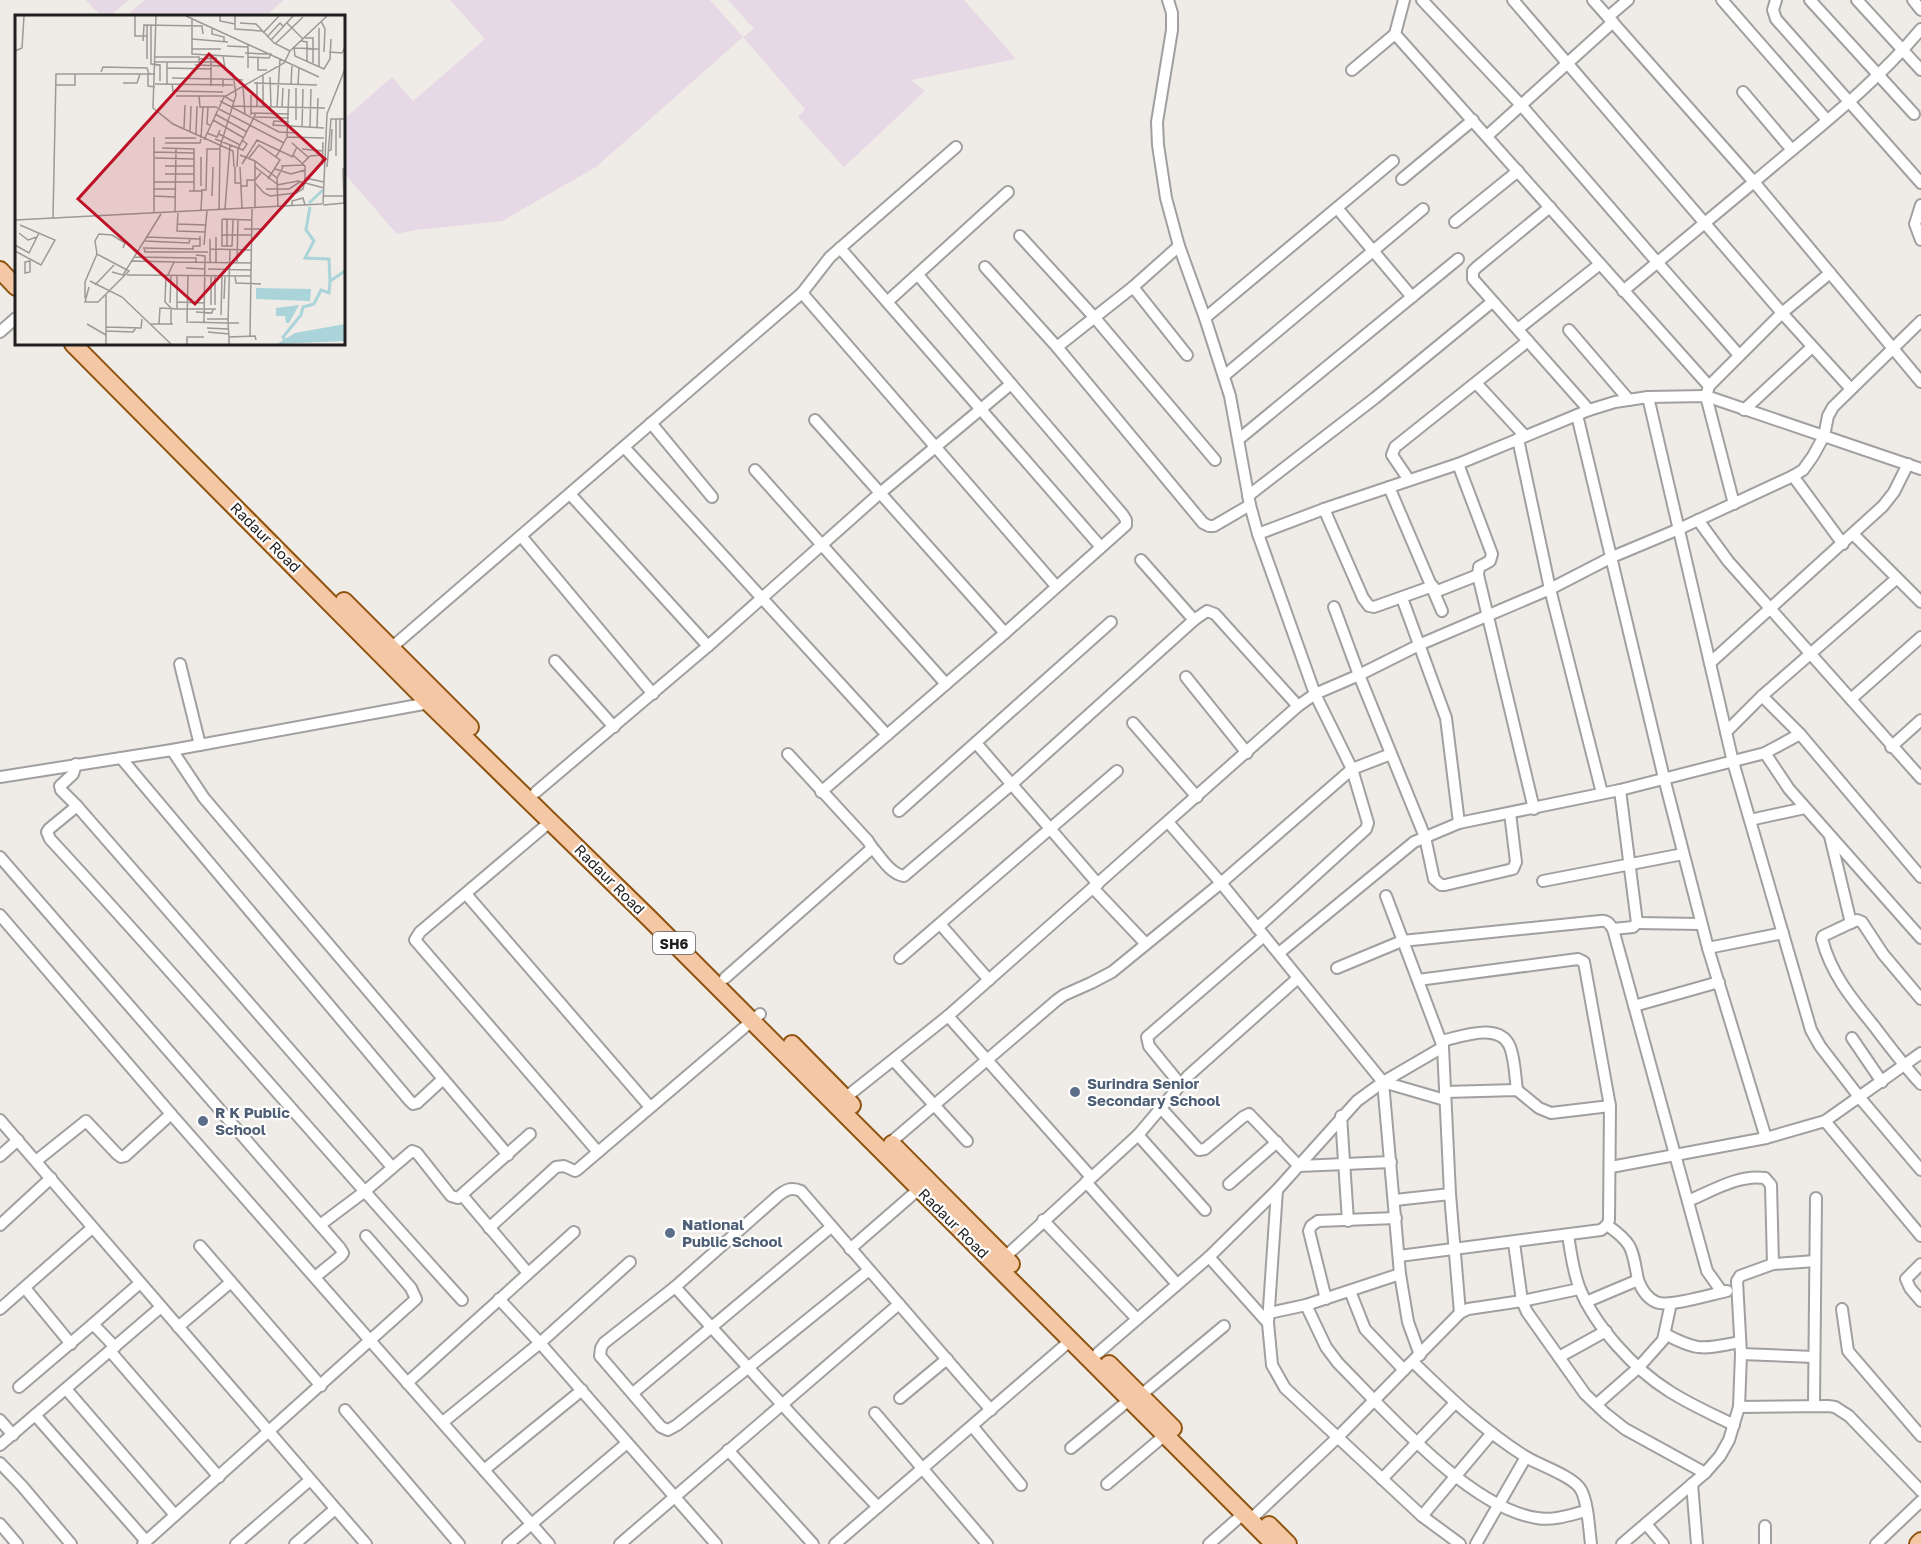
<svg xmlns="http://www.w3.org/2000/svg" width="1921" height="1544" font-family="'Golos Text',sans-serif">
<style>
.industrial{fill:#e7d8e6}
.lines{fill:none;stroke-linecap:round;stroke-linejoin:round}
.street-casing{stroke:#a0a0a0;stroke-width:14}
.primary-casing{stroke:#8e520c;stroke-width:20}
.street{stroke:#fff;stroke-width:10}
.primary{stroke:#f5c8a5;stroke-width:16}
.service-dot{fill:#5c6f8a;stroke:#fff;stroke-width:2}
.labels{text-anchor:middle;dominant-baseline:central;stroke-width:4.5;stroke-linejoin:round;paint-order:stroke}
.shield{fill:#fff;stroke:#626262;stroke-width:1.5}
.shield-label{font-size:14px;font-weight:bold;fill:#1f1f1f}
.street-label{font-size:15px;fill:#1f1f1f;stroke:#fff}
.service-label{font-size:15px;font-weight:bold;fill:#4e5e75;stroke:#fff;text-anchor:start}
.inset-river{fill:none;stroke:#aad4d9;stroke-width:3}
.inset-road{fill:none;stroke:#9c9996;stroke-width:1.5}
.view{fill:#be1026;fill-opacity:0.15;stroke:#be1026;stroke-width:3}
.inset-edge{fill:none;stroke:#1f1f1f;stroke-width:3}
</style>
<rect width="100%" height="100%" fill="#efebe6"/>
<g class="industrial">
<path d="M86,0H129L110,16H101Z"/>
<path d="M145,0H284L265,16H126Z"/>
<path d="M450,0H710L743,37L754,29L728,0H964L1016,59L911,80L925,91L844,167L798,117L805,109L743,37L596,167L502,221L415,230L397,234L344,173V119L392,77L413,101L485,39Z"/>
</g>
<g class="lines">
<defs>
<g id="street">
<path d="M1168,0L1172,13V30L1157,122L1158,145L1166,198L1179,246L1205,318L1230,396L1250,505L1258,534L1315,694L1352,769L1368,823L1366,829L1257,928"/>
<path d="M1422,0L1521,105L1657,262L1739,355"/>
<path d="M1513,0L1782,313L1851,389"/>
<path d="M1593,0L1754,182L1623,291"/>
<path d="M1722,0L1827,120"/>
<path d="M1776,0L1773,10L1776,19L1921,183"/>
<path d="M1810,0L1914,114"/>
<path d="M1857,0L1921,70"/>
<path d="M1913,0L1921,10"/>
<path d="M1608,17L1628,0"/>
<path d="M1395,34L1709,386L1706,396L1734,504"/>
<path d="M1352,70L1395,34L1404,0"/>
<path d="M1743,92L1792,150"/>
<path d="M1487,136L1613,22"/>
<path d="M1402,179L1473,120"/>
<path d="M1921,205L1915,224L1921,240"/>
<path d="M1550,207L1477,267L1473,271V279L1589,410"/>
<path d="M1337,208L1412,297"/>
<path d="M1455,222L1518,171"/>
<path d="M1020,236L1095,318L1215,460"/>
<path d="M840,248L1100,546"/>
<path d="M985,267L1057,347L1203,523L1209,526H1214L1250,505"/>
<path d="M1830,273L1921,382"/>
<path d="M1133,287L1187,355"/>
<path d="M802,293L1056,586"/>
<path d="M887,302L1008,192"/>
<path d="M1205,318L1393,161"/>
<path d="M1518,329L1600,264"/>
<path d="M1569,330L1629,400"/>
<path d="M0,332L16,318"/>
<path d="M1057,347L1133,287L1179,246"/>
<path d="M1224,376L1423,209"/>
<path d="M1476,383L1525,436"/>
<path d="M1709,386L1782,313L1830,273L1754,182C1811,133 1873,87 1921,29"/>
<path d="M1648,397L1733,762L1811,1030L1820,1046L1860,1098L1921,1170"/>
<path d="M1744,410L1812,347"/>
<path d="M1577,415L1664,778L1708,948L1766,1138"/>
<path d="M815,420L1005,633"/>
<path d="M651,423L712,497"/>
<path d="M1239,439L1458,259"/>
<path d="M1518,439L1550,589L1602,793"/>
<path d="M624,447L887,735"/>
<path d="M1458,464L1492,554L1490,561L1479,567L1478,575L1534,809"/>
<path d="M755,470L946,684"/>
<path d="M1793,476L1843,544"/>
<path d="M1409,480L1392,455L1395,447L1528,341"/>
<path d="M1389,487L1442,611"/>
<path d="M570,494L708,646"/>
<path d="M1248,496L1375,398L1492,302"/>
<path d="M1324,509L1363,598L1369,606L1374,607L1433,586"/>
<path d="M1698,520L1728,561L1921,778"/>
<path d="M1258,534L1324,509L1458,464L1589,410L1615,402L1648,397L1706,396L1921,469"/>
<path d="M1853,534L1921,602"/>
<path d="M521,536L653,694"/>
<path d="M1141,560L1194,620"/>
<path d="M1435,592L1478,575"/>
<path d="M1402,598L1446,718L1459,823"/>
<path d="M1334,607L1359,675L1425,837L1434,879L1441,885H1445L1513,869L1516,862L1510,813"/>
<path d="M391,648L802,293L830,257L956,147"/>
<path d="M555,661L614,727"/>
<path d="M1710,663L1883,506L1894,492L1908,464"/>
<path d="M180,664L200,745"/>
<path d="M1186,677L1247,753"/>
<path d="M1762,696L1800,734L1921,877"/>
<path d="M1851,699L1921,637"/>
<path d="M1133,723L1197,797"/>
<path d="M1726,732L1762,696L1896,579"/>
<path d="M976,743L1098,884"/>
<path d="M1891,747L1921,720"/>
<path d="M172,750L204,798L508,1155"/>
<path d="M1765,753L1789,789L1921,938"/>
<path d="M121,758L409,1100L413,1104L417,1103L443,1079"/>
<path d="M76,764L73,774L60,786L61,790L77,806L392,1167"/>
<path d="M0,777L172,750L429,703"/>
<path d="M536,792L708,646L879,494L1011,384"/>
<path d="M821,792L1005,633L1126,525V520L1123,515L918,275"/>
<path d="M77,806L49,829L47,832L50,839C190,990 323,1147 462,1300"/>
<path d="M899,811L1111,622"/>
<path d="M1750,820L1805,808"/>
<path d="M551,821L420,932L415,940L598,1152"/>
<path d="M1168,822L1221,883L1383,1082"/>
<path d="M1830,836L1851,923"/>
<path d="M871,846C880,856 890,874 904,876L1012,784L1194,620L1207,611L1215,614L1298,706"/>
<path d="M0,857L340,1248L343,1253L341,1256L315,1277"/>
<path d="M1543,881L1683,854"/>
<path d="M1093,888L1146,944"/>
<path d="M466,894L650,1107"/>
<path d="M1386,896L1443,1047L1450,1194L1460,1313"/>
<path d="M0,915L171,1114L125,1156L121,1157L117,1154L86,1121L36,1161"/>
<path d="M1637,923L1701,924"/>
<path d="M940,924L989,980"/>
<path d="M1613,929L1633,927L1637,923L1620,790"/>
<path d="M1708,948L1783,933"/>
<path d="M1279,953L1414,842L1459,823L1620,790L1765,753L1800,734"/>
<path d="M900,958L1117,771"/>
<path d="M1337,968L1402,941L1600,921C1607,920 1609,923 1613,929L1707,1271L1722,1292"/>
<path d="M725,978L870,850L871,846L868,841L788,754"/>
<path d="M1921,999L1883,954L1862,922L1857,920L1823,936L1822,939C1831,974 1852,999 1874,1026C1889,1046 1904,1066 1921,1084"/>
<path d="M1634,1006L1719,982"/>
<path d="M948,1016L1091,1177"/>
<path d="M1852,1038L1882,1082"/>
<path d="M1441,1041C1460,1037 1500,1021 1510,1047C1515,1060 1515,1076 1517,1090"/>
<path d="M1443,1047L1383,1082L1357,1101L1277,1190L1268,1323L1272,1365L1285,1388L1422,1516L1460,1544"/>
<path d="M894,1061L967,1141"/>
<path d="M1180,1084L1149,1046L1147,1037L1264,936"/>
<path d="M1445,1092L1517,1090L1539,1108L1551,1113L1610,1106"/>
<path d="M845,1098L948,1016L1298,706L1315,694L1359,675L1421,644L1550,589L1612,557L1679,529L1793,476L1803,470L1813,456L1824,436L1828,416L1833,407L1921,321"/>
<path d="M1160,1107L1199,1150L1205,1149L1243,1117L1249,1114L1299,1166L1391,1162"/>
<path d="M171,1114L549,1544"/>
<path d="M1341,1116L1348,1221"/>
<path d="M0,1120L366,1544"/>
<path d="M1825,1121L1921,1236"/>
<path d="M1138,1135L1205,1210"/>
<path d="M891,1142L1057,1000L1064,995L1091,983L1112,972L1221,883L1352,769L1391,754"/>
<path d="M0,1156L18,1140"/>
<path d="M1611,1167L1766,1138L1825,1121L1921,1053"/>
<path d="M1086,1182L1177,1284"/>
<path d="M1229,1184L1277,1142"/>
<path d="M462,1195L528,1273"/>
<path d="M1395,1200L1450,1194"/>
<path d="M1688,1201C1712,1191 1739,1174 1765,1178L1771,1185L1773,1264"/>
<path d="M1043,1220L1137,1319"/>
<path d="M0,1225L51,1178"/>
<path d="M320,1225L364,1192L412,1151L417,1153L451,1196L458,1198L530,1134"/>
<path d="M1607,1225C1634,1244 1632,1249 1638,1280"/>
<path d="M489,1228L556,1167L564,1166L575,1171L577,1170L760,1014"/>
<path d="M1568,1235C1571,1253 1573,1272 1580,1289C1595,1326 1635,1370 1669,1391C1689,1404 1712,1414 1734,1425"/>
<path d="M1514,1243L1522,1301L1527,1312L1585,1394L1606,1414L1625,1429L1705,1473"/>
<path d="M200,1246L321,1386"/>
<path d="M850,1249L919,1189"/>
<path d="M1399,1256L1601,1230L1607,1225L1609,1220L1610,1106L1584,962L1578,959L1418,980"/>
<path d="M1005,1257L1138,1135L1188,1076L1298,978"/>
<path d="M1209,1257L1268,1323"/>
<path d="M1921,1264L1906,1279L1910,1288L1921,1301"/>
<path d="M869,1270L677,1425L668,1430L661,1427L600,1356L601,1348L604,1343L675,1287L779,1195C787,1189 792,1187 801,1191L969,1385L991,1410"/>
<path d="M675,1287C742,1361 809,1435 878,1507"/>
<path d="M25,1288L71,1344"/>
<path d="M1350,1291L1365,1329L1404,1370"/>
<path d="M499,1299L540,1343L716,1544"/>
<path d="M1326,1299L1309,1231L1311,1226L1318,1221L1396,1218"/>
<path d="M1586,1302L1638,1280C1641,1288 1647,1298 1656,1302C1668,1308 1712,1294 1727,1291"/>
<path d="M1306,1305L1326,1347L1338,1363C1386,1411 1469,1508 1537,1518C1553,1521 1570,1515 1586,1511"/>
<path d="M0,1309L92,1228"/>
<path d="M1842,1309L1848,1351L1921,1436"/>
<path d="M1269,1313L1306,1305L1400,1274"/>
<path d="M93,1324L140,1283"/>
<path d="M178,1327L231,1282"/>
<path d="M1665,1334C1699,1352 1703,1349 1740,1342"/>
<path d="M110,1351L219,1477"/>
<path d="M1098,1353L1209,1257L1277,1190"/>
<path d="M1741,1354L1814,1357"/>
<path d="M1420,1355L1408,1322L1400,1274L1383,1082L1445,1100"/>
<path d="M1559,1357L1606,1331"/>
<path d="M1413,1362C1448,1396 1484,1431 1526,1457C1539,1465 1575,1477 1581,1490C1588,1502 1589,1529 1591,1544"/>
<path d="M407,1383L574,1232"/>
<path d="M19,1387L93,1324L115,1347"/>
<path d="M66,1389L175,1515"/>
<path d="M633,1393L831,1227"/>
<path d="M1141,1395L1224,1326"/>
<path d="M900,1398L947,1359"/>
<path d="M1597,1404L1638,1368L1663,1340L1671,1303"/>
<path d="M1814,1405L1816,1198"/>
<path d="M1739,1407L1828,1406L1835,1407L1849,1416L1921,1491"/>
<path d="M345,1410L459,1544"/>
<path d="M875,1413L987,1544"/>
<path d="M35,1415L146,1541"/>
<path d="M0,1420L13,1435"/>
<path d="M443,1422L540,1343L630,1262"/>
<path d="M973,1427L1021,1485"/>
<path d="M0,1445L161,1307"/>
<path d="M1071,1448L1129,1400"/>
<path d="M728,1450L813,1544"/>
<path d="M0,1463L22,1486L71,1544"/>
<path d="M484,1470L582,1390"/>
<path d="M1382,1479L1455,1403"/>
<path d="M1107,1484L1165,1435"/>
<path d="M1692,1484L1697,1544"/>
<path d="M1422,1516L1492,1433"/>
<path d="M1250,1520L1337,1438L1460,1313L1468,1309L1522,1301L1579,1289"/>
<path d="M0,1524L17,1544"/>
<path d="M1646,1524L1663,1544"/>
<path d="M1765,1526V1544"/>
<path d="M143,1544L416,1299L411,1288L366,1236"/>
<path d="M236,1544L310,1480"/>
<path d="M295,1544L335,1509"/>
<path d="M508,1544L627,1443"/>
<path d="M620,1544L899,1304"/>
<path d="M835,1544L1071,1340"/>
<path d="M1209,1544L1243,1514"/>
<path d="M1476,1544L1526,1457"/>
<path d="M1622,1544L1705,1473L1720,1456L1729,1440L1739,1407L1741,1354L1737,1281L1740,1276L1773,1264L1815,1261"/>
<path d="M1876,1544L1921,1501"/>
</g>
<g id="primary">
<path d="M0,270L16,287"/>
<path d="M73,344L429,703L649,918L1274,1544"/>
<path d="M344,601L470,727"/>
<path d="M792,1044L852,1105"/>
<path d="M892,1144L1011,1264"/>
<path d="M1109,1364L1173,1428"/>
<path d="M1269,1525L1288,1544"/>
<path d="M1918,1544L1921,1541"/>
</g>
</defs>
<use href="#street" class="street-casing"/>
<use href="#primary" class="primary-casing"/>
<use href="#street" class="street"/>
<use href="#primary" class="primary"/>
</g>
<g class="service-dot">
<circle cx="1075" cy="1092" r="6"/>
<circle cx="203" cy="1121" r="6"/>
<circle cx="670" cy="1233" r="6"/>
</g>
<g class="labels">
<rect class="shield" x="653" y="932" width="42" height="22" rx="4.5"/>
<g class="shield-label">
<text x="674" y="943">SH6</text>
</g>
<g class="street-label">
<text transform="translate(266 537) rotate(45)">Radaur Road</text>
<text transform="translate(610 879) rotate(45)">Radaur Road</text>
<text transform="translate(954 1223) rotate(45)">Radaur Road</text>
</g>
<g class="service-label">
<text x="1087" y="1083">Surindra Senior<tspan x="1087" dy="17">Secondary School</tspan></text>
<text x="215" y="1112">R K Public<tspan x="215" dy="17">School</tspan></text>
<text x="682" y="1224">National<tspan x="682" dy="17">Public School</tspan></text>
</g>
</g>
<g transform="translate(15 15)">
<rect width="330" height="330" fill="#efebe6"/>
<path d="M241,273L296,274L295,286L241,284ZM284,290L274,308H271L270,301H261V293ZM330,309V326L262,329L280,318Z" fill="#aad4d9"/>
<path class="inset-river" d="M294,188L308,175M295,192L291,215L299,226L290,243L314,244L315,266M270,325L268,322L286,300L288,292L299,289L306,275L314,278L315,266L330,256"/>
<path class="inset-road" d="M120,1V21H132M141,1L138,93L158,109L218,136L219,152M171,1L304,62M205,1V6L220,9M220,1V14L247,16M177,4V39L229,42M306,6L310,14L309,37M225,8L241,9L259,28L275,36M272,8L288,24M136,10V49L145,50V66M304,13V51M197,14V19L209,22V27M248,18L264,1M252,22L265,8L268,11M290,23H298V48M177,24L213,27M256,25L278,1M128,26L129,10L187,11L188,19M286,26L292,27V46M260,29L288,2M212,31L233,32M279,33L280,41L309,54L315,44L316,24M279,33L304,34M177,34H206M0,36L7,33L9,1M314,37L327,38L330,32M230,38L253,39M196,40V64H208V72M140,42H184V47M233,42L254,43L256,38M243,43V55H252M132,44V10M184,44L202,43M140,47H202M152,47V69M180,50L209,51M152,53L197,54M233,53V29M86,57L88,52L132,53L134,59M133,59V71L140,72M248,60V92M255,62L256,92M157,63L196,64V71M208,64L228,65M108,68H122L125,59M239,68L302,70M140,69L218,70M157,69L158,76L208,77M41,70H60V59M276,70L277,49M283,70L284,52M228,71L230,100M161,81H209L219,87M184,81L185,92H202M205,86L264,117L283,118M218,91L310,93M193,92L192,109L195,110M242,92V67M262,92L265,43M267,92L268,73M202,93L269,128M236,98L274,99M200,99L232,117M236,100V80M240,102L274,103M198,105L229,123M281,105V73M274,107L259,106L258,110L309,113M287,112L288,74M295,112L296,74M302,113L303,83M169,114L170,90M175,117L176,91M192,118L202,122L205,115M181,119L182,91M204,119L225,130M272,122L309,123M150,123H181M186,123L188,92M325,123V104M200,124L228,135L232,129L227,125M189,125L209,82L269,48L275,36L312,1M150,128H185L186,124M277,128L293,142M147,133L179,134V176M287,134L308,136M313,136L316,135L317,114M139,137L179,138M225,140L240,146L262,163M321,141V104M261,142L272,122L274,74M140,143L179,144M234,143L244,130L265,145L253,164M240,146V168L249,178L255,181L281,178L288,174L290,166V151L278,140L282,132M288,148L295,141L307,140M227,149L242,125L278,142M307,150L308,127M150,151H179M266,151L289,150M220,152V168H225M222,152L223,134L241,98M225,152L227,193M240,152L262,169M312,152L316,104H330M328,153L329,188M260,154L276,159L290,155M150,159H179M290,163L309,167M139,167H179M240,169V193M262,170L283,166L309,173M186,171V142M226,171H232V165H240L246,158M139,174H160M251,174H274L285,167M186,175H191L192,134H205M174,176H187L186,195M139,181L160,182M197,181L198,152M309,181H328M308,189L312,99L330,54M277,190V186L288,183L290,190M308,190L330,188M263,192L262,163L268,152M210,194L215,130M204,195L205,132L221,80L218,59L210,53L208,41M160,196L161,134M139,198V122M163,198L162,216L191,217M38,203L41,59H140M0,205L307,189M218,205L217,231H207V205L208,204L234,205H237M162,209L191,210M229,214H249M4,218L13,225L22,222M206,220H237M132,222L185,224M195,224V247M130,226L174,228L175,224M0,230L14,238L24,218M189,230L192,195M212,231V204M128,233L178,234M129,233L130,237H193M195,234L237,235M178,235V231H185V221M0,236L26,250L40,225L5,210M82,239L80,226L84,219L97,220L110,228L108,233M181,240L190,241L189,307M119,242L181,243V247M15,244V257L10,258V247L15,246M116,246L159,247L153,260M159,247L236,248M201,247V222M222,247L223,205M171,253L190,254M193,254L236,255M97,257L108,260L146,199M112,260L236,261M151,260L150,287L156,293V309M162,260V294H201M173,260L172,307L213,308L215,234M220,261L221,268L246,269M75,266L107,282L156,329M80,270L99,250M70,283V267L82,239L114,256L83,287H70L74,272M209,284L210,261M162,287L190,288M155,288L156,260M196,290V261M200,290V261M181,297L197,298L198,294M206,300L207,261M192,304H213M72,309L91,320M136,309H158M144,309L145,293L162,294M91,312L126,313L127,304M192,313L213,314M91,316L118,317L121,313M193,317L214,319M235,321L237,194M214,322L213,308H224M91,329V280M172,329V322H189M214,329V322L240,321L241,325"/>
<path class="view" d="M194,39L310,144L180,289L63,184Z"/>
<rect width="330" height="330" class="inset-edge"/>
</g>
</svg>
